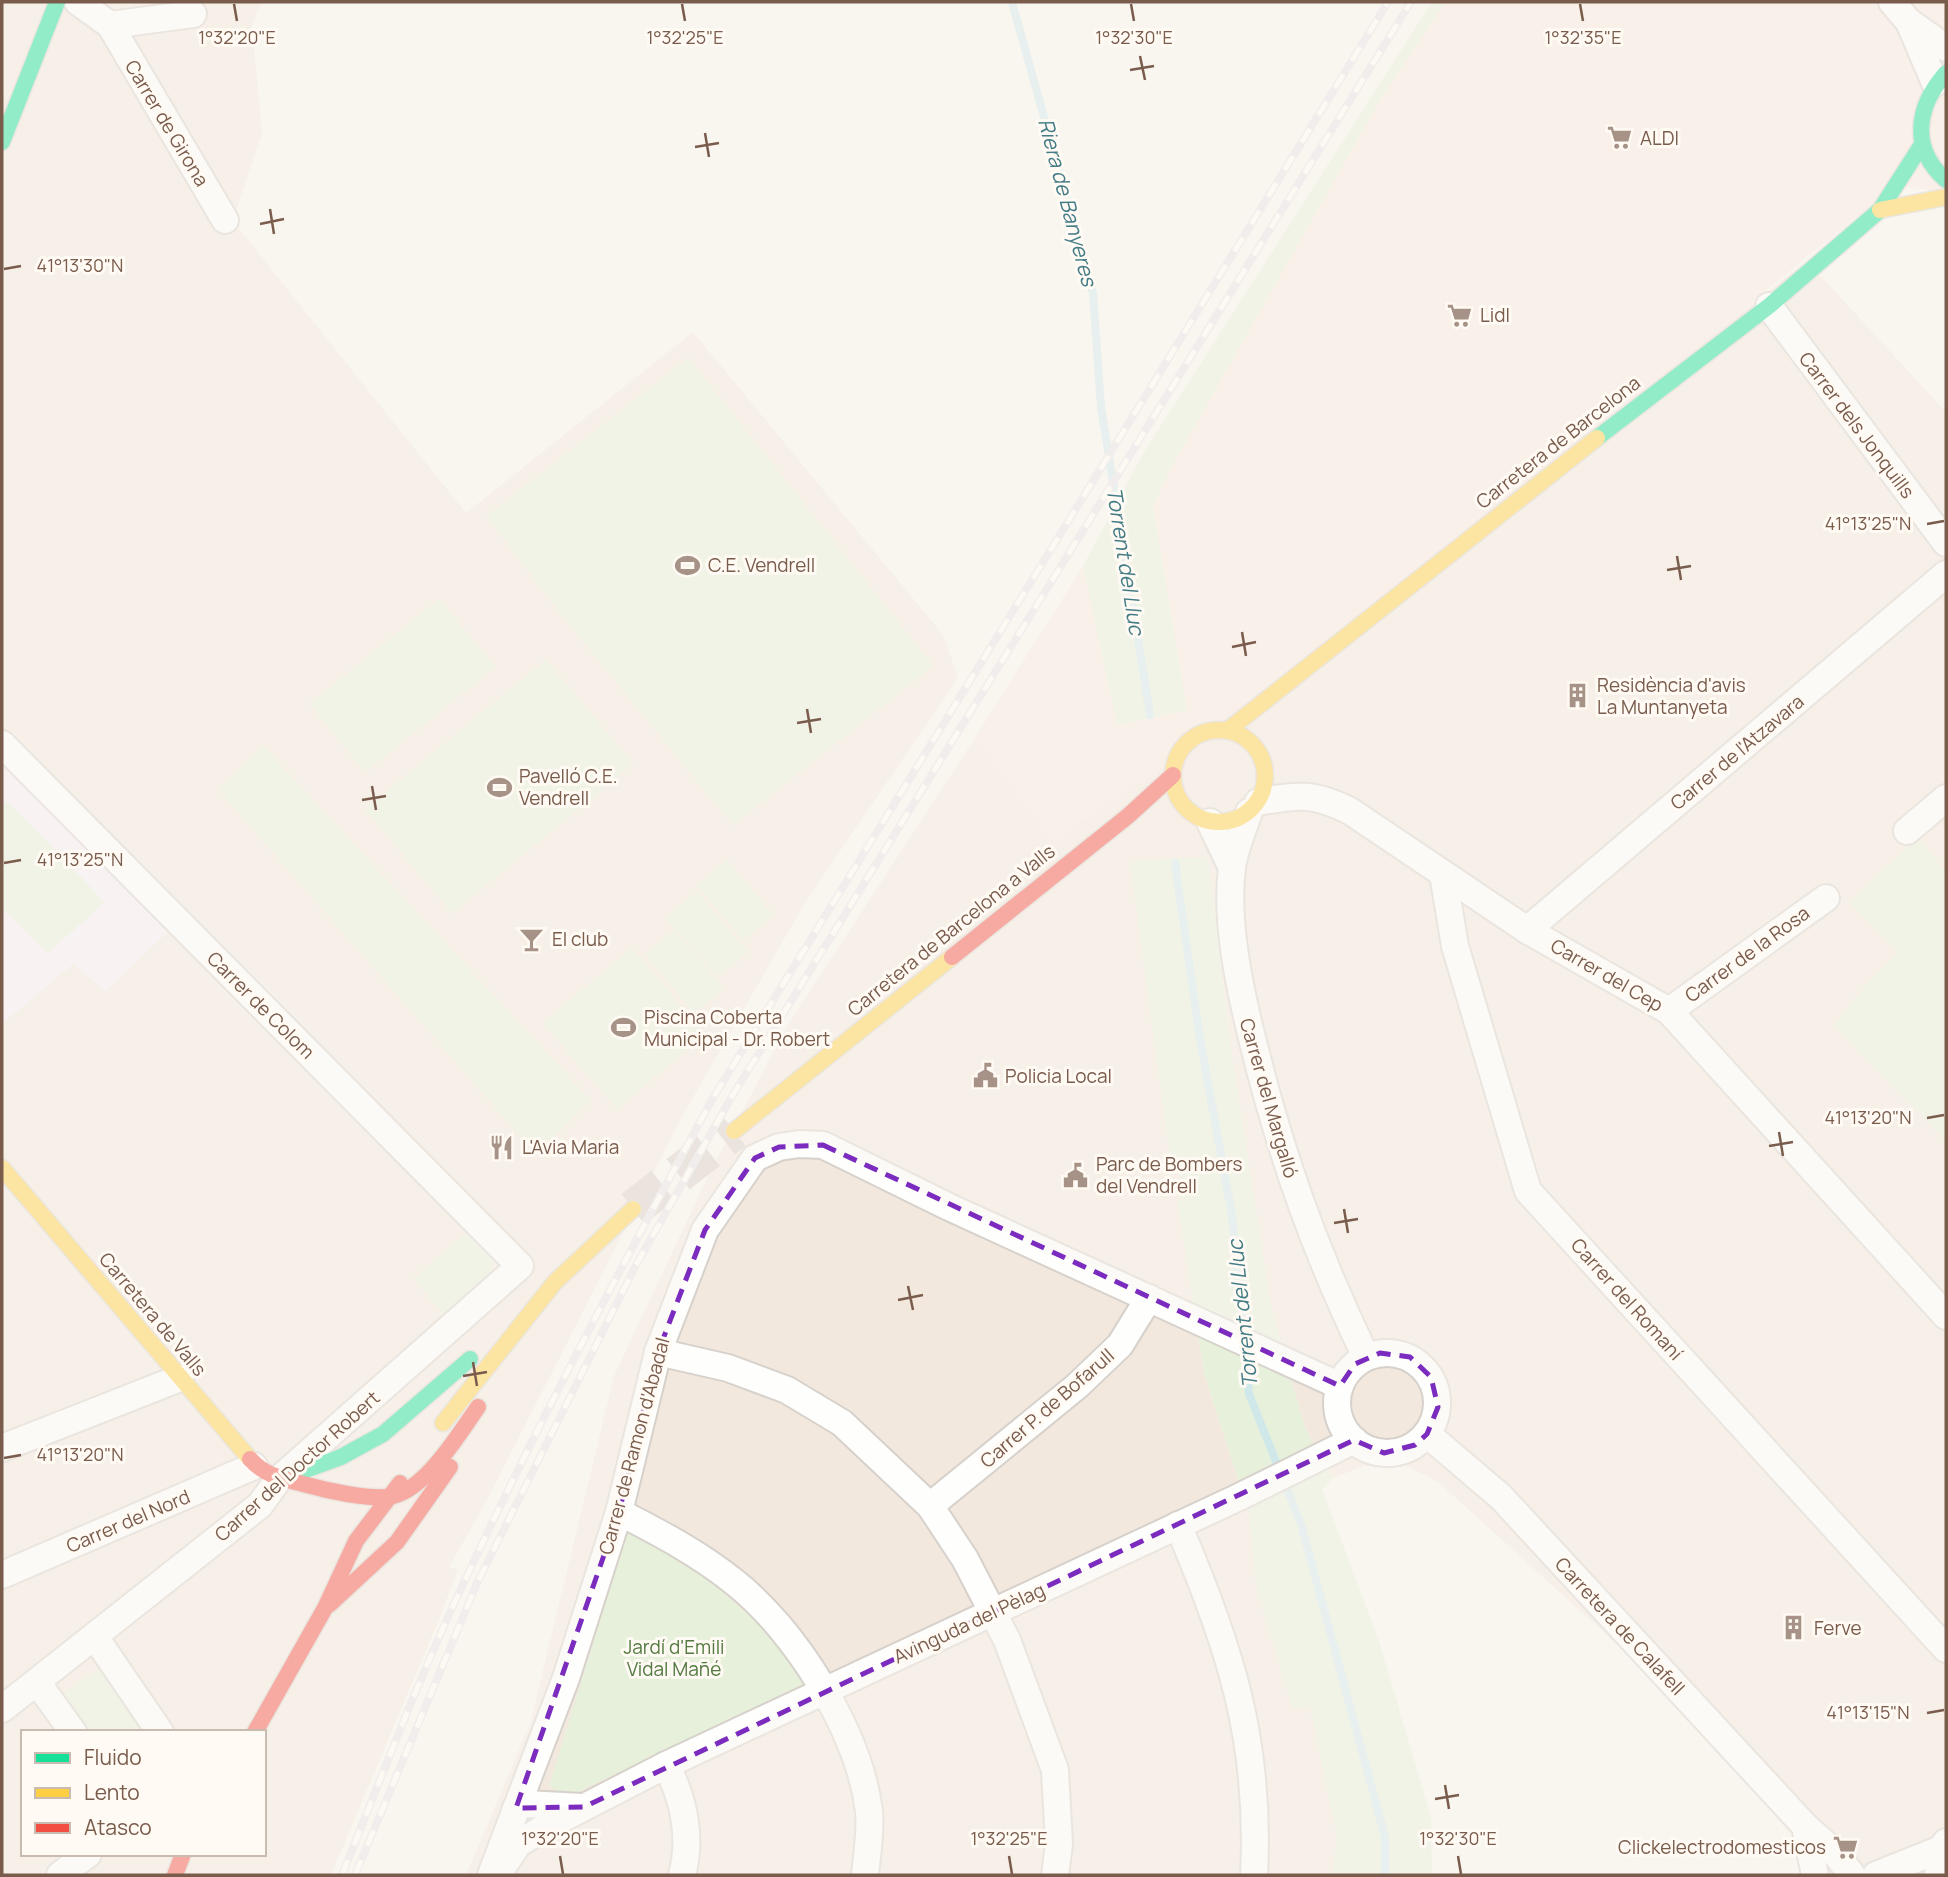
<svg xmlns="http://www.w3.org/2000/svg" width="1948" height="1877" font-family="Manrope,sans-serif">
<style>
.residential{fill:#f2e8de;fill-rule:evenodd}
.commercial{fill:#f6e8e1}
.education{fill:#f6eef6}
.green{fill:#e7f0db}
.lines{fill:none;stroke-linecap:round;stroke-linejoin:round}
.stream{stroke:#d0e8ea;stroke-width:8}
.secondary-tunnel{stroke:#d9cfc7;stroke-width:38;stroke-dasharray:38 19;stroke-linecap:butt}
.street-casing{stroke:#d7d1cb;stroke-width:30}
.fast-casing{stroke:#d9d2cb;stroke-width:19}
.slow-casing{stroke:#d9d2cb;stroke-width:19}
.jam-casing{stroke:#d9d2cb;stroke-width:19}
.street{stroke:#fefefd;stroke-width:26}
.fast{stroke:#16e098;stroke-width:16}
.slow{stroke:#ffcf43;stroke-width:16}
.jam{stroke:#f24e42;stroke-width:16}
.rail-casing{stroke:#e6e3e7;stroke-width:8}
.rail{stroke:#fffaf3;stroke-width:5;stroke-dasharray:16;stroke-linecap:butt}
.marked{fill:none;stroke:#7b2cbf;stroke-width:5;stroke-dasharray:14 9;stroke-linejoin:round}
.ticks{fill:none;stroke:#7a5c4d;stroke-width:2.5}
.labels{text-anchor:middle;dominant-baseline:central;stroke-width:6;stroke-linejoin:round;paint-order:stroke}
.street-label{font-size:19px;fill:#7a5c4d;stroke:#fffaf3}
.poi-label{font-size:19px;fill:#7a5c4d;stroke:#fffaf3;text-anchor:start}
.park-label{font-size:19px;fill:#537a41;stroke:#fffaf3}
.water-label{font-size:21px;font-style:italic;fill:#437c86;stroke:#fffaf3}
.ticks-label{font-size:18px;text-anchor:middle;fill:#7a5c4d;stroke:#fffaf3;stroke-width:6;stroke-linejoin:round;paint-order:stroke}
</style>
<rect width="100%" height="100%" fill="#f9f5f0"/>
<g class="residential">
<path d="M2,2H261L252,26L262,133L233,221L466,513L693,332L944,636L958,678L806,901L683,1115L486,1502L449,1567L458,1570L438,1622L331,1875H2ZM23,1732H264V1854H23Z"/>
<path d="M1807,261L1946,412V1875H1871L1437,1481L1406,1466H1364L1333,1478L1305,1428L1271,1308L1229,1037L1208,857L1131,861L1169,1149L1177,1164L1182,1188L1178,1203L1204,1373L1250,1517L1256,1585L1294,1709L1310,1706L1318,1738L1337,1835L1333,1875H466L530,1724L614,1376L710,1172L789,1023L975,738L1054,841Z"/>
</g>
<path class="commercial" d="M1446,2H1946V192L1894,186L1280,687L1053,841L975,738L1083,566L1117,725L1187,710L1153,506L1171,468L1376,107Z"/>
<path class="education" d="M2,761L168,932L106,991L73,964L2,1024Z"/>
<g class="green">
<path d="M1432,2H1446L1376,107L1171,468L1153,506L1187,710L1117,725L1083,566L1144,452Z"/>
<path d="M688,358L933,666L733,825L561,614L487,516Z"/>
<path d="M439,599L495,667L365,772L310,704Z"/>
<path d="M546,660L633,764L452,913L365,809Z"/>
<path d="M263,746L591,1101L536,1154L218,789Z"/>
<path d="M7,801L105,902L47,954L2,908V807Z"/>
<path d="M1918,838L1946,872V1141L1834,1026L1867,984L1899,951L1849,902Z"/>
<path d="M1208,857L1229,1037L1271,1308L1305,1428L1333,1478L1322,1489L1379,1641L1431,1817L1432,1875H1333L1337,1835L1310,1706L1293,1709L1256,1585L1250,1517L1204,1373L1178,1203C1183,1182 1179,1167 1169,1149L1130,861Z"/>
<path d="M727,860L773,915L743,940L697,885Z"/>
<path d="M697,892L748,952L717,977L666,918Z"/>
<path d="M675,930L724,989L694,1013L645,954Z"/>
<path d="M632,948L705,1034L617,1109L543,1023Z"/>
<path d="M468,1232L493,1255L491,1281L446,1318L414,1278Z"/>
<path d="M628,1530L670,1547L762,1626L806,1685L569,1796L549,1786Z"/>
<path d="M102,1667L149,1732H87L61,1695Z"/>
</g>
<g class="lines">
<g class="stream">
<path d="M1012,2L1093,293L1101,407L1150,715"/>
<path d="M1175,863L1200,1039L1232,1216L1249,1394L1301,1524L1385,1837V1875"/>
</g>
<path class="secondary-tunnel" d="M633,1209L734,1131"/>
<defs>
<g id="street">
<path d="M78,2L110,25L193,14"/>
<path d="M1892,2L1908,21L1946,48"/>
<path d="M1909,22L1935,83"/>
<path d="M110,25L225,220"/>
<path d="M1769,306L1946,543"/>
<path d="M2,744L520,1266L278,1480L260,1505L2,1709"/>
<path d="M1258,802C1298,795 1312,792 1350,811L1527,930L1669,1011L1946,1316"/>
<path d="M1249,812C1243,830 1234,850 1232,868C1225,922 1240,990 1253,1042C1281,1156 1315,1251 1366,1357"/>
<path d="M1210,822L1232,868"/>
<path d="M1907,831L1946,798"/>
<path d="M1443,874L1455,946L1528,1191L1946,1649"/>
<path d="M1527,930L1946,574"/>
<path d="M1669,1011L1826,898"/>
<path d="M658,1352L728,1368L787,1390L842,1423L930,1506L965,1559L1007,1640L1055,1770L1059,1844L1055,1875"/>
<circle cx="1387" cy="1403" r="50"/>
<path d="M1427,1434L1501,1497L1805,1826L1835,1853L1852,1875"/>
<path d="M2,1448L180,1378"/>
<path d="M930,1506L1077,1386L1120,1345L1149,1298"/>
<path d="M619,1512C658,1532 698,1553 733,1581C796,1630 859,1732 869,1811C871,1831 867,1855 865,1875"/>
<path d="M1178,1525C1230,1646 1261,1742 1254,1875"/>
<path d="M2,1575L254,1466"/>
<path d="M95,1637L160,1732"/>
<path d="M37,1682L73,1732"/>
<path d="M666,1765C684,1799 692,1838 682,1875"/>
<path d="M516,1808L526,1804L582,1807"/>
<path d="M1805,1826L1815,1875"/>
<path d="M502,1868L518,1844L542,1829L666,1765L1239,1497L1354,1440"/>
<path d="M60,1875L88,1854"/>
<path d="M491,1875L566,1678L619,1512L658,1352L705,1230L755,1158L779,1147L799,1144L823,1145L949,1207L1340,1386"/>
<path d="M1876,1875L1941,1849L1946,1842"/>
<path d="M1938,1875L1941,1849"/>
</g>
<g id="fast">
<path d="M1946,73C1916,107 1910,149 1946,180"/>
<path d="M2,142L57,2"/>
<path d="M1597,438L1769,306L1880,210L1921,146"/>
<path d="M278,1480L341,1457L383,1434L470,1359"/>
</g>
<g id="slow">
<path d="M1880,210L1946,197"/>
<circle cx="1219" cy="776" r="46"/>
<path d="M1228,730L1597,438"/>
<path d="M734,1131L952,957"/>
<path d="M2,1168L250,1459"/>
<path d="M443,1423L555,1282L633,1209"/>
</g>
<g id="jam">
<path d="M952,957L1128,816L1173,775"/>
<path d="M250,1459C266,1477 285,1479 307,1485C328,1491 367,1499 388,1497C424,1493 459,1434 478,1407"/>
<path d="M329,1605L397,1542L450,1467"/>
<path d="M255,1732L325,1608L356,1541L400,1483"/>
<path d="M175,1875L183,1854"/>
</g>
</defs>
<use href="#street" class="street-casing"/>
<use href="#fast" class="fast-casing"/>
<use href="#slow" class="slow-casing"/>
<use href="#jam" class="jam-casing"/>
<use href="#street" class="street"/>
<use href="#fast" class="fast"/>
<use href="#slow" class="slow"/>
<use href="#jam" class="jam"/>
<defs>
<g id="rail">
<path d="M342,1875C382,1776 420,1675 466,1578C542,1415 627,1256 713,1098L1388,2"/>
<path d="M355,1875L478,1581L636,1265L734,1093L1411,2"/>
</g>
</defs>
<use href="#rail" class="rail-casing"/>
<use href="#rail" class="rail"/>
</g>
<path d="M0 0H1948V1877H0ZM823,1145L1340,1386L1355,1364L1380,1353L1410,1357L1431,1377L1438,1407L1427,1434L1415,1445L1384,1453L1354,1440L584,1807L516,1808L619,1512L658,1352L705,1230L755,1158L779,1147Z" fill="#f9f5f0" fill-opacity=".55" fill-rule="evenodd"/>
<path class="marked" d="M823,1145L1340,1386L1355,1364L1380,1353L1410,1357L1431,1377L1438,1407L1427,1434L1415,1445L1384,1453L1354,1440L584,1807L516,1808L619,1512L658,1352L705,1230L755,1158L779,1147Z"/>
<path class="ticks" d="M234,4L237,21M682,4L685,21M1131,4L1134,21M1580,4L1583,21M1140,56L1145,80M1130,70L1154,66M705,133L709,157M695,147L719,143M270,209L274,234M260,224L284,219M4,269L21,266M1927,524L1944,521M1677,556L1681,580M1667,570L1691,566M1242,632L1246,656M1232,647L1256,642M807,709L811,733M797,723L821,719M372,786L376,810M362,800L386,796M4,863L21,860M1927,1118L1944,1115M1779,1132L1783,1156M1769,1146L1793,1142M1344,1209L1348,1233M1334,1223L1358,1219M908,1286L913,1310M898,1300L923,1295M473,1362L477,1386M463,1376L487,1372M4,1458L21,1455M1927,1713L1944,1710M1445,1785L1449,1809M1435,1799L1459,1795M560,1856L563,1874M1009,1856L1012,1874M1458,1856L1461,1874"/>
<defs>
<symbol id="supermarket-bare" viewBox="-9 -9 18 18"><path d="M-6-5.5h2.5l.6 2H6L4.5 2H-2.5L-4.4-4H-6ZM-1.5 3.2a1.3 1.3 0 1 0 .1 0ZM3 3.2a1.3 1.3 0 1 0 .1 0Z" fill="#a69286" stroke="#fffaf3" stroke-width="2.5" paint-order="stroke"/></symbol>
<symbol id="stadium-bare" viewBox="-9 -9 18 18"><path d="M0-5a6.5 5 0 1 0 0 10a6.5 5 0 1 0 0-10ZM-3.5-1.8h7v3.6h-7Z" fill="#a69286" stroke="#fffaf3" stroke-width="2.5" paint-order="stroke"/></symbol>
<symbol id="building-bare" viewBox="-9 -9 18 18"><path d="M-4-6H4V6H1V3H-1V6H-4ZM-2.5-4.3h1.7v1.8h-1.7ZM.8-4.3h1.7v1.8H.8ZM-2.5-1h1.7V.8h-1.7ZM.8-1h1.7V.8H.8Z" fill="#a69286" stroke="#fffaf3" stroke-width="2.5" paint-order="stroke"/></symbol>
<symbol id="bar-bare" viewBox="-9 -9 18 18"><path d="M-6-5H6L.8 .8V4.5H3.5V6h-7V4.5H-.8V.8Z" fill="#a69286" stroke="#fffaf3" stroke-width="2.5" paint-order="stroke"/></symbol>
<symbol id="civic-bare" viewBox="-9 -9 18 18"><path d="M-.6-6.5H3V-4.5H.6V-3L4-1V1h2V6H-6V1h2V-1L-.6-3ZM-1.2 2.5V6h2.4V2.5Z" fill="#a69286" stroke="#fffaf3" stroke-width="2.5" paint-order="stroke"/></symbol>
<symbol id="restaurant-bare" viewBox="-9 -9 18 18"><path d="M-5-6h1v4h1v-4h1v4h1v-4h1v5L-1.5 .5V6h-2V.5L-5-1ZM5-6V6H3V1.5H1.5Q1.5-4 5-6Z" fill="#a69286" stroke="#fffaf3" stroke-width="2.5" paint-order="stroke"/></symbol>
</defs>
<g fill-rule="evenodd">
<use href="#supermarket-bare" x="1602" y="120" width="35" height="35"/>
<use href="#supermarket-bare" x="1442" y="298" width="35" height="35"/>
<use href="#stadium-bare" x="670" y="548" width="35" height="35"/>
<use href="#building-bare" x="1560" y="678" width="35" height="35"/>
<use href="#stadium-bare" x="482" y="770" width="35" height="35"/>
<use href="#bar-bare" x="514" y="922" width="35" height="35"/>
<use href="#stadium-bare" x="606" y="1010" width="35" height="35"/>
<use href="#civic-bare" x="968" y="1058" width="35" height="35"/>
<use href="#restaurant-bare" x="484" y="1130" width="35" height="35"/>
<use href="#civic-bare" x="1058" y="1158" width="35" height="35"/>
<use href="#building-bare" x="1776" y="1610" width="35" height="35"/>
<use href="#supermarket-bare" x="1828" y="1830" width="35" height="35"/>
</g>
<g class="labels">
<g class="street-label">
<text transform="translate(167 123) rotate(59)">Carrer de Girona</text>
<text transform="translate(1857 425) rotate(53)">Carrer dels Jonquills</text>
<text transform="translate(1558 442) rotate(-38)">Carretera de Barcelona</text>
<text transform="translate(1737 752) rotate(-40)">Carrer de l'Atzavara</text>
<text transform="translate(951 930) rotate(-39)">Carretera de Barcelona a Valls</text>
<text transform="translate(1747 954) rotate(-36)">Carrer de la Rosa</text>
<text transform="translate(1607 975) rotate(30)">Carrer del Cep</text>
<text transform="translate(261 1005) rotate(45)">Carrer de Colom</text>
<text transform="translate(1269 1098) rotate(74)">Carrer del Margalló</text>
<text transform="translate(1627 1299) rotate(48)">Carrer del Romaní</text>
<text transform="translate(153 1314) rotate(50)">Carretera de Valls</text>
<text transform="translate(1047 1408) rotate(-41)">Carrer P. de Bofarull</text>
<text transform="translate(634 1446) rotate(-75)">Carrer de Ramon d'Abadal</text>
<text transform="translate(297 1466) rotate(-42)">Carrer del Doctor Robert</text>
<text transform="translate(128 1521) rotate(-23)">Carrer del Nord</text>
<text transform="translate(969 1623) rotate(-25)">Avinguda del Pèlag</text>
<text transform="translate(1620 1626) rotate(47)">Carretera de Calafell</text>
</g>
<g class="poi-label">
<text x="1640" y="138">ALDI</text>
<text x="1480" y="315">Lidl</text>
<text x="708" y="565">C.E. Vendrell</text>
<text x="1597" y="685">Residència d'avis<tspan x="1597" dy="22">La Muntanyeta</tspan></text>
<text x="519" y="776">Pavelló C.E.<tspan x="519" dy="22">Vendrell</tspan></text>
<text x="552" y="939">El club</text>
<text x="644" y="1017">Piscina Coberta<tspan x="644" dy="22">Municipal - Dr. Robert</tspan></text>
<text x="1005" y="1076">Policia Local</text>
<text x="522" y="1147">L'Avia Maria</text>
<text x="1096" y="1164">Parc de Bombers<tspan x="1096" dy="22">del Vendrell</tspan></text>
<text x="1814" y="1628">Ferve</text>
<text x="1826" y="1847" text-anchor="end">Clickelectrodomesticos</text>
</g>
<g class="park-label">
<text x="674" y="1647">Jardí d'Emili<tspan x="674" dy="22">Vidal Mañé</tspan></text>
</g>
<g class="water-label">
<text transform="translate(1068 202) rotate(75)">Riera de Banyeres</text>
<text transform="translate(1126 561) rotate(81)">Torrent del Lluc</text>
<text transform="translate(1242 1314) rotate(-96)">Torrent del Lluc</text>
</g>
</g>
<g class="ticks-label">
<text x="237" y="44">1°32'20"E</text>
<text x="685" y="44">1°32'25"E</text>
<text x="1134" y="44">1°32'30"E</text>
<text x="1583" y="44">1°32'35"E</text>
<text x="80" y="272">41°13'30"N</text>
<text x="1868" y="530">41°13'25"N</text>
<text x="80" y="866">41°13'25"N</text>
<text x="1868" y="1124">41°13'20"N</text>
<text x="80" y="1461">41°13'20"N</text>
<text x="1868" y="1719">41°13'15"N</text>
<text x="560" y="1845">1°32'20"E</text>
<text x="1009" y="1845">1°32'25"E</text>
<text x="1458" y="1845">1°32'30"E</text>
</g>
<rect width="1948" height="1877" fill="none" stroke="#7a5c4d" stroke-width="7"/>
<rect x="21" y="1730" width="245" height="126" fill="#fffaf3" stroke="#cabbb1" stroke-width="2"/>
<rect x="35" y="1753" width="35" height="10" fill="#16e098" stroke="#cabbb1" stroke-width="2"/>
<text x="84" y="1765" font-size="21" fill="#7a5c4d">Fluido</text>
<rect x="35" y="1788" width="35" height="10" fill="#ffcf43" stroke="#cabbb1" stroke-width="2"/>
<text x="84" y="1800" font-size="21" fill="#7a5c4d">Lento</text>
<rect x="35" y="1823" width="35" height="10" fill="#f24e42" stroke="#cabbb1" stroke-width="2"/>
<text x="84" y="1835" font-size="21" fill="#7a5c4d">Atasco</text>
</svg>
